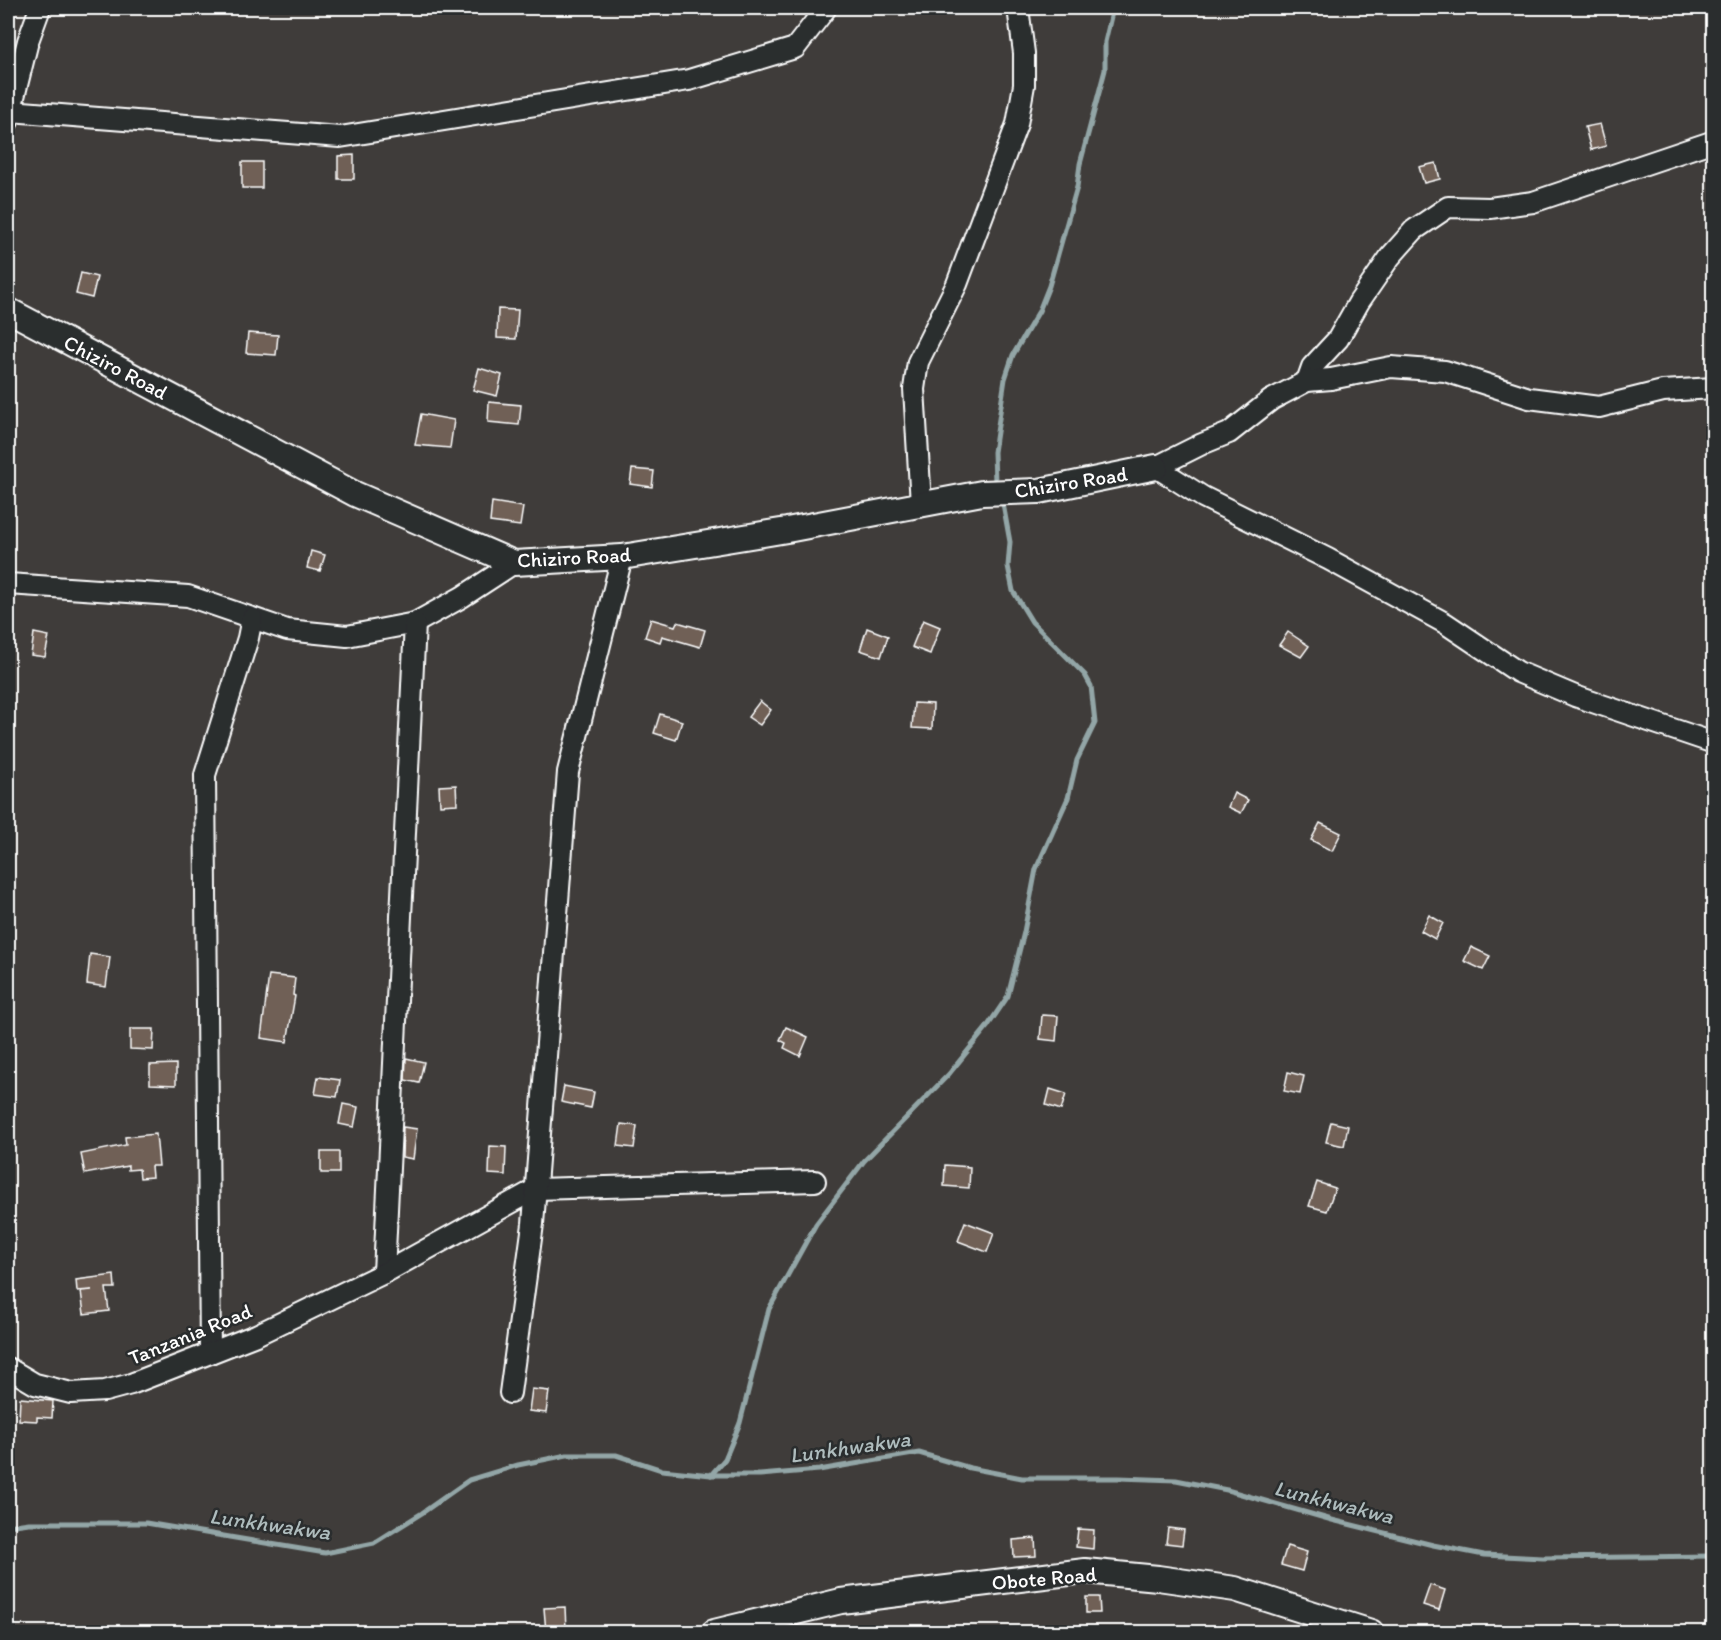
<svg xmlns="http://www.w3.org/2000/svg" width="1721" height="1640" font-family="Itim,sans-serif">
<style>
.lines{fill:none;stroke-linecap:round;stroke-linejoin:round}
.stream{stroke:#93a6a7;stroke-width:5}
.building{fill:#706057;stroke:#fff;stroke-width:1.5}
.minor-casing{stroke:#fff;stroke-width:24}
.tertiary-casing{stroke:#fff;stroke-width:28}
.minor{stroke:#2a2d2e;stroke-width:20}
.tertiary{stroke:#2a2d2e;stroke-width:24}
.labels{text-anchor:middle;dominant-baseline:central;stroke-width:5;stroke-linejoin:round;paint-order:stroke}
.street-label{font-size:21px;fill:#fff;stroke:#2a2d2e}
.water-label{font-size:22px;font-style:italic;fill:#aebcbd;stroke:#2a2d2e}
</style>
<rect width="100%" height="100%" fill="#3f3c3a"/>
<filter id="ink" filterUnits="userSpaceOnUse"><feTurbulence type="fractalNoise" baseFrequency=".0167" numOctaves="2"/><feDisplacementMap in="SourceGraphic" scale="12" xChannelSelector="R" yChannelSelector="G"/><feConvolveMatrix kernelMatrix="1 2 1 2 8 2 1 2 1" color-interpolation-filters="sRGB"/></filter>
<g filter="url(#ink)">
<g class="lines">
<g class="stream">
<path d="M997,487L995,482L994,452L1005,379L1013,355L1039,311L1049,286L1077,187L1080,164L1105,70V42L1113,8"/>
<path d="M711,1475L725,1459L740,1423L769,1309L816,1224L864,1161L949,1074L987,1027L1008,996L1024,932L1036,869L1068,798L1077,760L1095,723L1091,686L1085,675L1032,622L1013,591L1008,566L1010,542L1002,498"/>
<path d="M8,1526L29,1523H146L325,1553L374,1543L422,1513L469,1480L518,1465L567,1455H616L662,1470L711,1475H760L819,1470L919,1453L970,1468L1022,1478H1119L1176,1480L1227,1490L1332,1520L1433,1545L1484,1555L1543,1558L1714,1556"/>
</g>
</g>
<g class="building">
<path d="M1600,124L1606,146L1591,150L1585,127Z"/>
<path d="M354,155V179H338V156Z"/>
<rect x="242" y="162" width="20" height="26"/>
<path d="M1436,163L1440,179L1424,183L1419,167Z"/>
<path d="M81,273L97,277L92,298L76,294Z"/>
<path d="M498,309L518,310L516,339L497,338Z"/>
<path d="M248,333L278,335L276,355L246,353Z"/>
<path d="M479,368L502,375L497,396L473,390Z"/>
<path d="M489,402L521,405L519,425L488,422Z"/>
<path d="M421,414L454,420L450,448L415,445Z"/>
<path d="M632,469L654,471L652,487L630,484Z"/>
<path d="M492,502L523,507L520,526L490,522Z"/>
<path d="M311,551L325,555L320,571L307,568Z"/>
<path d="M651,619L675,626L677,622L705,630L700,647L662,636L660,642L645,637Z"/>
<path d="M923,620L940,627L930,654L912,647Z"/>
<path d="M867,628L888,636L881,657L860,650Z"/>
<path d="M1288,632L1309,646L1301,657L1279,645Z"/>
<path d="M34,633L49,636L45,657L31,655Z"/>
<path d="M760,701L771,710L760,725L748,717Z"/>
<path d="M914,703L933,704L932,729L912,728Z"/>
<path d="M660,714L682,721L676,740L654,733Z"/>
<path d="M456,785L457,804L440,805L439,786Z"/>
<path d="M1234,793L1248,800L1241,813L1228,807Z"/>
<path d="M1320,823L1341,833L1332,851L1311,840Z"/>
<path d="M1429,915L1443,923L1435,939L1421,931Z"/>
<path d="M1471,947L1490,956L1483,970L1464,961Z"/>
<path d="M90,954L110,957L106,987L87,984Z"/>
<path d="M269,975L295,978L293,995L295,996L287,1042L261,1038Z"/>
<path d="M1042,1015L1058,1016L1056,1041L1040,1039Z"/>
<path d="M786,1027L808,1037L800,1056L784,1048L786,1043L780,1040Z"/>
<path d="M130,1029H154L153,1050L130,1049Z"/>
<path d="M406,1058L424,1062L419,1083L405,1080Z"/>
<path d="M176,1064V1085L150,1084V1065Z"/>
<path d="M1288,1072L1304,1076L1300,1094L1284,1091Z"/>
<path d="M318,1077L340,1080L337,1097L315,1094Z"/>
<path d="M564,1086L594,1092L591,1108L561,1102Z"/>
<path d="M1050,1089L1066,1094L1061,1110L1046,1105Z"/>
<path d="M343,1104L358,1107L354,1127L339,1124Z"/>
<path d="M1331,1122L1348,1126L1344,1146L1326,1142Z"/>
<path d="M621,1124L637,1126L634,1148L618,1146Z"/>
<path d="M403,1127L417,1129L413,1159L402,1157Z"/>
<path d="M156,1134L159,1166H151L152,1177L140,1178L139,1169L128,1170V1166L85,1174L81,1154L126,1145L125,1137Z"/>
<path d="M490,1146L506,1147L505,1175L489,1174Z"/>
<rect x="321" y="1152" width="18" height="21"/>
<path d="M945,1165L970,1167L969,1188L944,1186Z"/>
<path d="M1317,1182L1335,1188L1327,1211L1309,1206Z"/>
<path d="M965,1222L994,1233L987,1252L958,1241Z"/>
<path d="M114,1275L115,1288H106L109,1311L84,1314L81,1291L92,1290L77,1291L76,1280Z"/>
<path d="M532,1389L549,1391L546,1413L529,1411Z"/>
<path d="M20,1398L53,1401L52,1418L37,1417V1421L19,1420Z"/>
<path d="M1168,1528L1184,1530L1182,1545L1166,1543Z"/>
<path d="M1078,1529L1094,1530L1093,1549L1076,1547Z"/>
<path d="M1035,1538L1036,1556L1014,1557L1013,1540Z"/>
<path d="M1287,1546L1307,1552L1302,1571L1281,1565Z"/>
<path d="M1430,1585L1445,1590L1439,1610L1423,1605Z"/>
<path d="M1086,1597H1099L1100,1613H1086Z"/>
<path d="M565,1607L566,1630L546,1632L544,1608Z"/>
</g>
<g class="lines">
<defs>
<g id="minor">
<path d="M10,111L340,137L689,80L795,48L826,8"/>
<path d="M8,121L28,41L40,8"/>
<path d="M1307,381L1312,367L1338,339L1359,302L1390,257L1414,230L1448,207L1490,208L1533,202L1714,141"/>
<path d="M1714,388L1663,391L1599,407L1529,398L1445,371L1391,367L1331,379L1307,381L1271,400L1229,433L1202,444L1156,467L1203,497L1328,559L1445,623L1518,672L1575,696L1714,743"/>
<path d="M921,504L914,389L918,362L957,284L1017,124L1024,85V53L1018,8"/>
<path d="M8,584L188,596L287,630L347,636L415,623L462,597L514,563"/>
<path d="M384,1273L415,623"/>
<path d="M210,1353L205,775L248,638L252,618"/>
<path d="M8,1368L35,1384L71,1393L105,1391L131,1384L256,1335L384,1273L536,1189L815,1181"/>
<path d="M510,1393L533,1224L568,772L622,557"/>
</g>
<g id="tertiary">
<path d="M8,310L355,494L514,563L622,557L787,530L982,493L1039,491L1156,467"/>
<path d="M714,1632L841,1601L1085,1571L1158,1578L1235,1589L1371,1632"/>
</g>
</defs>
<use href="#minor" class="minor-casing"/>
<use href="#tertiary" class="tertiary-casing"/>
<use href="#minor" class="minor"/>
<use href="#tertiary" class="tertiary"/>
</g>
</g>
<g class="labels">
<g class="street-label">
<text transform="translate(116 367) rotate(28)">Chiziro Road</text>
<text transform="translate(1071 482) rotate(-9)">Chiziro Road</text>
<text transform="translate(574 557) rotate(-3)">Chiziro Road</text>
<text transform="translate(190 1334) rotate(-22)">Tanzania Road</text>
<text transform="translate(1044 1578) rotate(-5)">Obote Road</text>
</g>
<g class="water-label">
<text transform="translate(850 1447) rotate(-8)">Lunkhwakwa</text>
<text transform="translate(1334 1502) rotate(14)">Lunkhwakwa</text>
<text transform="translate(270 1524) rotate(8)">Lunkhwakwa</text>
</g>
</g>
<rect width="1721" height="1640" fill="none" stroke="#2a2d2e" stroke-width="30"/>
<rect x="15" y="15" width="1691" height="1610" fill="none" stroke="#fff" stroke-width="2" filter="url(#ink)"/>
</svg>
